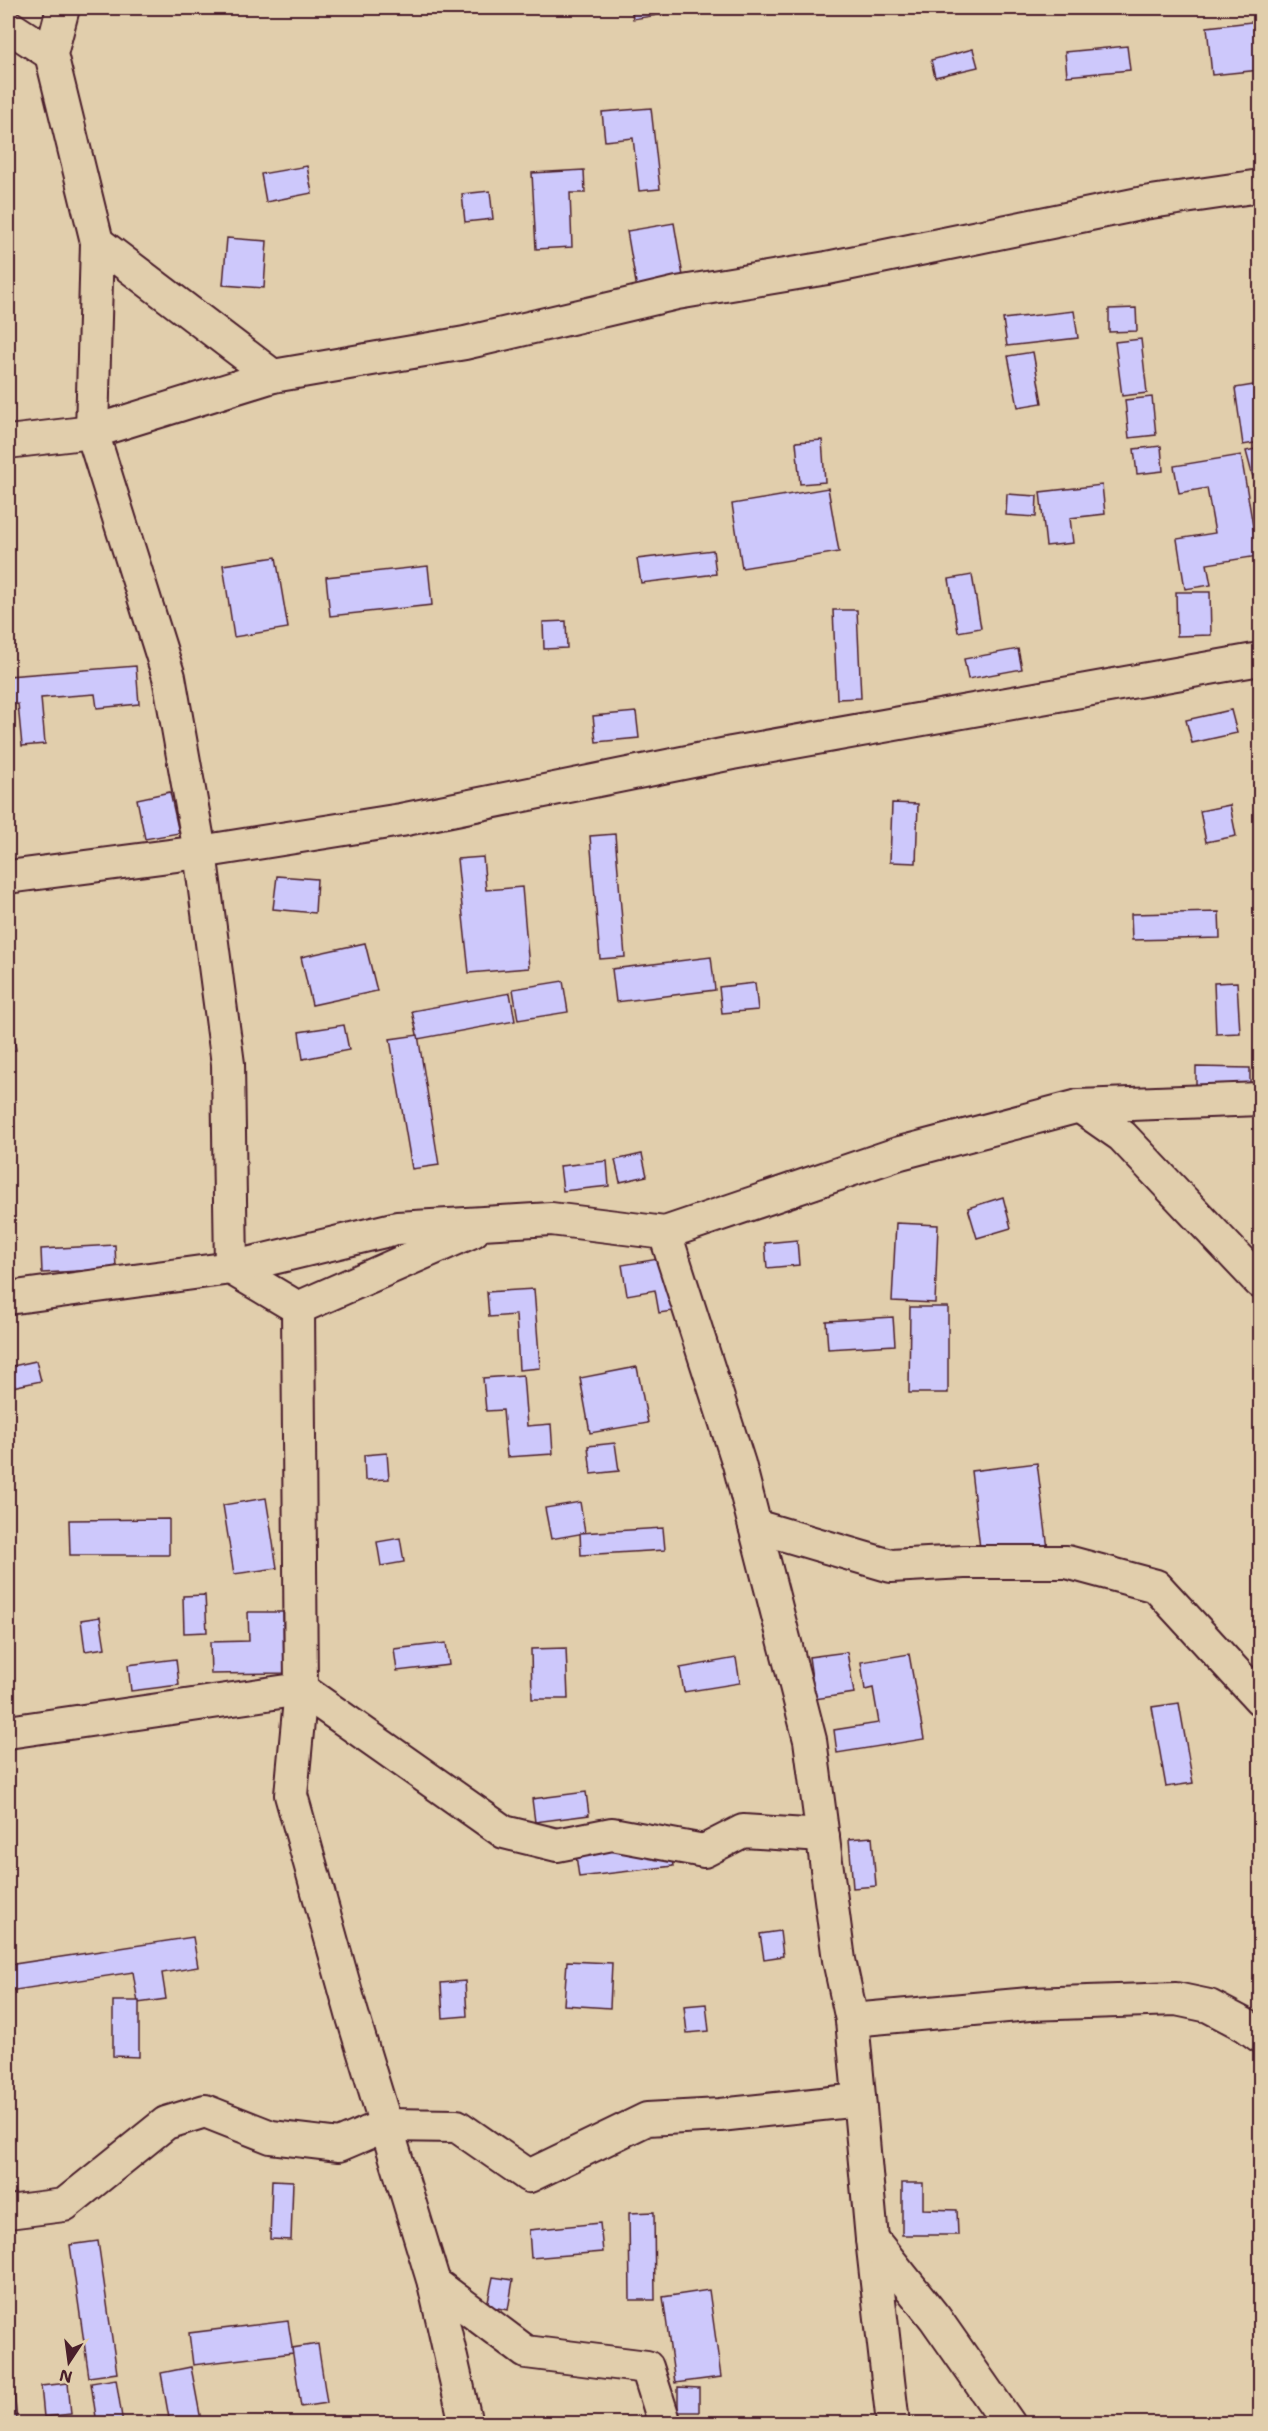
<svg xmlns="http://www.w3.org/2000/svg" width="1268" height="2431" font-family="'Shantell Sans',sans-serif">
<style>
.building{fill:#cdc8fb;stroke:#4a1f2b;stroke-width:1.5}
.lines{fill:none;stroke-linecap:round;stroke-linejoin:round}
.minor-casing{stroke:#4a1f2b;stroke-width:36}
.minor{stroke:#e1ceac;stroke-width:32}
</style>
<rect width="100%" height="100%" fill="#e1ceac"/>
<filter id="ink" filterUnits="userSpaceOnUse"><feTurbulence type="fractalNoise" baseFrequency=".0167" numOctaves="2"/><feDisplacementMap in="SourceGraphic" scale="12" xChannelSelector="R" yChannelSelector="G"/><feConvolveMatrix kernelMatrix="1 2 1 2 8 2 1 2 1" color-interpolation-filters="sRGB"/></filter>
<g filter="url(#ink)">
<g class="building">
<path d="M631,8H664L665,14L633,19Z"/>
<path d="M1260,21V70L1212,75L1207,27Z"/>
<path d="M1127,46L1130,70L1067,76L1065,52Z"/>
<path d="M973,49L978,67L935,77L931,60Z"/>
<path d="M651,108L660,189L639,191L633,138L605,141L602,112Z"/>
<path d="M307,166L312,193L266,202L261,174Z"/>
<path d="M584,170L585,193H570L572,247L536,249L532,173Z"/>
<path d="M490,191L493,219L465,222L462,194Z"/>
<path d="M674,223L684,282L637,289L627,231Z"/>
<path d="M227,238L267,241L264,288L223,285Z"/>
<path d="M1136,308L1137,331L1109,332V309Z"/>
<path d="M1074,311L1078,338L1007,346L1003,319Z"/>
<path d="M1141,339L1147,393L1122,396L1115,342Z"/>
<path d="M1033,352L1042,403L1018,407L1008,356Z"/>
<path d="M1260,384V442L1243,445L1235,388Z"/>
<path d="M1152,397L1156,435L1129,438L1125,400Z"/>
<path d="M822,440L825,482L800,484L796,442Z"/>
<path d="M1161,446L1163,471L1137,474L1134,449Z"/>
<path d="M1260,448V484L1255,485L1246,451Z"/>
<path d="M1241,455L1258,556L1207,564L1211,585L1185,589L1177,539L1215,533L1207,488L1179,493L1174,466Z"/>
<path d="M1102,485L1105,514L1070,518L1073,543L1046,546L1040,492Z"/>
<path d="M828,488L839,552L742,568L732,504Z"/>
<path d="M1007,494L1037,496L1036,517L1006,515Z"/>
<path d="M713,550L716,574L641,583L637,559Z"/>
<path d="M276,557L288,628L234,637L223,565Z"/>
<path d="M428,566L432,605L330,616L326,577Z"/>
<path d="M972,575L981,628L958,632L949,579Z"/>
<path d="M1176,592H1210L1211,635L1177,636Z"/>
<path d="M833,610H857L861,698L837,699Z"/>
<path d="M566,621L567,648L544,649L543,622Z"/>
<path d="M1018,649L1022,669L968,679L964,659Z"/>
<path d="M136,666L139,704L97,708L95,694L41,698L45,744L22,746L18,704L8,705V676Z"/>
<path d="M1231,710L1237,733L1192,743L1186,720Z"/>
<path d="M636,712L639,738L596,742L593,716Z"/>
<path d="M170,792L179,833L145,839L137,799Z"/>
<path d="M892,803L918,804L916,863L890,862Z"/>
<path d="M1230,805L1236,836L1206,842L1200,811Z"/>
<path d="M615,834L625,957L600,959L590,836Z"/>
<path d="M483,857L486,890L522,887L529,968L469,973L457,859Z"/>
<path d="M277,876L317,879L315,913L273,909Z"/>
<path d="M1219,912L1220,938L1132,940L1131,914Z"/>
<path d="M365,943L377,991L312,1005L301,957Z"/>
<path d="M711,957L715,990L616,1002L612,969Z"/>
<path d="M563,981L568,1012L518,1020L513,989Z"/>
<path d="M1237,982L1240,1033L1216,1034L1214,983Z"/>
<path d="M755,983L758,1010L722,1013L719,987Z"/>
<path d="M510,993L515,1021L418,1039L412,1011Z"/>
<path d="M8,1003L16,1050L8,1051Z"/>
<path d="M344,1025L349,1050L303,1059L299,1032Z"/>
<path d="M418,1035L439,1165L412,1169L390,1039Z"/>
<path d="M1196,1067L1250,1068V1091H1196Z"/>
<path d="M642,1154L647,1176L620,1182L615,1160Z"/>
<path d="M607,1161L609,1186L563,1191L560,1166Z"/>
<path d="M1003,1197L1011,1228L977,1238L968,1208Z"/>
<path d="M896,1223L938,1225L935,1303L892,1301Z"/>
<path d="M797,1240L799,1265L767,1268L765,1243Z"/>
<path d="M115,1245L116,1269L42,1273L41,1249Z"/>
<path d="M676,1256L686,1309L659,1313L655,1290L627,1295L622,1265Z"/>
<path d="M534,1289L540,1368L519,1370L516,1315L489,1317L487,1292Z"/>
<path d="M910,1307H948V1393H909Z"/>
<path d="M893,1317L895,1345L828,1349L826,1321Z"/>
<path d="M36,1361L41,1381L12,1387L8,1367Z"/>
<path d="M637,1367L648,1423L590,1433L580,1378Z"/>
<path d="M523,1375L527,1426L551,1424L553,1454L507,1457L503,1410L486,1411L483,1378Z"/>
<path d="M615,1443L619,1471L591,1474L588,1446Z"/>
<path d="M387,1453L389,1479L365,1480L364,1455Z"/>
<path d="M1037,1463L1048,1549L981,1557L971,1471Z"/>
<path d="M266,1498L277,1568L234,1574L223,1505Z"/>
<path d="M580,1502L585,1533L551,1539L545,1508Z"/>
<path d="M169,1519V1555H70L69,1520Z"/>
<path d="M663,1528L665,1550L581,1555L580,1533Z"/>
<path d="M400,1538L404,1562L381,1566L377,1542Z"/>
<path d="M205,1595L207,1632L184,1633L183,1596Z"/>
<path d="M248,1612H283L284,1673L211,1674L210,1642L249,1641Z"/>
<path d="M100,1617L105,1648L85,1651L81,1620Z"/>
<path d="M446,1643L449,1665L397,1671L394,1649Z"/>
<path d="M566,1648L568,1699H532L531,1649Z"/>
<path d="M847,1652L854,1693L815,1699L809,1657Z"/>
<path d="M909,1654L924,1739L837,1753L834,1730L879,1723L873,1688L865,1690L861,1662Z"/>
<path d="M736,1658L740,1683L684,1692L680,1668Z"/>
<path d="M176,1659L179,1685L131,1691L128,1665Z"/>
<path d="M1179,1703L1193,1783L1166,1787L1152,1707Z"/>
<path d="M586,1792L589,1815L535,1822L532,1799Z"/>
<path d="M872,1837L876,1886L853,1888L849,1839Z"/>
<path d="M670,1843L673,1866L579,1877L576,1855Z"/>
<path d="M780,1931L783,1956L764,1959L760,1934Z"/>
<path d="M193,1937L198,1967L162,1973L166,1999L138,2003L133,1972L9,1991L8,1965Z"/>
<path d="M567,1961L612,1963L610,2008L564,2005Z"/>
<path d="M465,1981L467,2016L443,2018L441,1983Z"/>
<path d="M113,2001H139V2057L113,2056Z"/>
<path d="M706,2004L709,2031L687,2033L684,2006Z"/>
<path d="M272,2180L293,2181L291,2240L270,2239Z"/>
<path d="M902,2183H923V2209L957,2210L958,2235H902Z"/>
<path d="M654,2212L655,2300H630L629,2213Z"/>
<path d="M600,2223L603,2252L531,2258L529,2230Z"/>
<path d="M98,2241L117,2373L89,2377L70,2245Z"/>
<path d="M493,2277L513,2280L508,2310L487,2306Z"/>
<path d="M709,2290L721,2377L675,2383L663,2297Z"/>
<path d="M288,2321L293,2353L193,2365L189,2333Z"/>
<path d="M318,2344L327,2403L301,2407L292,2348Z"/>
<path d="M191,2367L201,2420L170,2424L161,2373Z"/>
<path d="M116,2379L123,2424H97L91,2383Z"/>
<path d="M68,2383L71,2414L44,2417L41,2386Z"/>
<path d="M678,2387L699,2388V2412H678Z"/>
<path d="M14,2392L17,2420L8,2421V2393Z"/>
</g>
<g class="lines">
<defs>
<g id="minor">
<path d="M63,8L51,54L97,242L92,432L169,677L200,852L228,1064L231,1268"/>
<path d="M8,26L51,54"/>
<path d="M97,242L273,376"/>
<path d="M8,442L92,432L273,376L465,343L677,293L827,268L1144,203L1260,186"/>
<path d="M8,877L200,852L401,820L732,753L1260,659"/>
<path d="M1079,1106L1122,1136L1260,1282"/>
<path d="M665,1233L739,1464L810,1740L839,1960L852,2020L872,2239L893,2424"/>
<path d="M231,1268L298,1308L301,1689L291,1795L352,2014L434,2283L466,2424"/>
<path d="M8,1298L231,1268L397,1228L551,1219L665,1233L900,1153L1079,1106L1260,1099"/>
<path d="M298,1308L473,1231"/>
<path d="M755,1526L891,1566L964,1562H1067L1156,1586L1260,1699"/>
<path d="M8,1732L301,1689L504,1832L557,1845L612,1834L704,1851L743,1831L823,1836"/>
<path d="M852,2020L1029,2004L1176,1999L1209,2006L1245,2025L1260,2036"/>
<path d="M8,2212L64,2205L166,2123L205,2111L271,2137L339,2145L386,2125L457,2126L529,2176L647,2119L720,2115L859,2100"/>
<path d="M872,2239L935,2318L1009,2424"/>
<path d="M434,2283L526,2352L647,2367L665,2424"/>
</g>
</defs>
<use href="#minor" class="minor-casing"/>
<use href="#minor" class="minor"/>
</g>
</g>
<rect width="1268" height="2431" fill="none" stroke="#e1ceac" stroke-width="30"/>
<rect x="15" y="15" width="1238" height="2401" fill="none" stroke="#4a1f2b" stroke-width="2" filter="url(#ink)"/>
<g transform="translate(69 2362) rotate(193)" stroke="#e1ceac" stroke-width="4.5" paint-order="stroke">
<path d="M0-4.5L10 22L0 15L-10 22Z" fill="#4a1f2b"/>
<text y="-9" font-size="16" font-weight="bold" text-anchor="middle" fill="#4a1f2b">N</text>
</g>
</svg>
